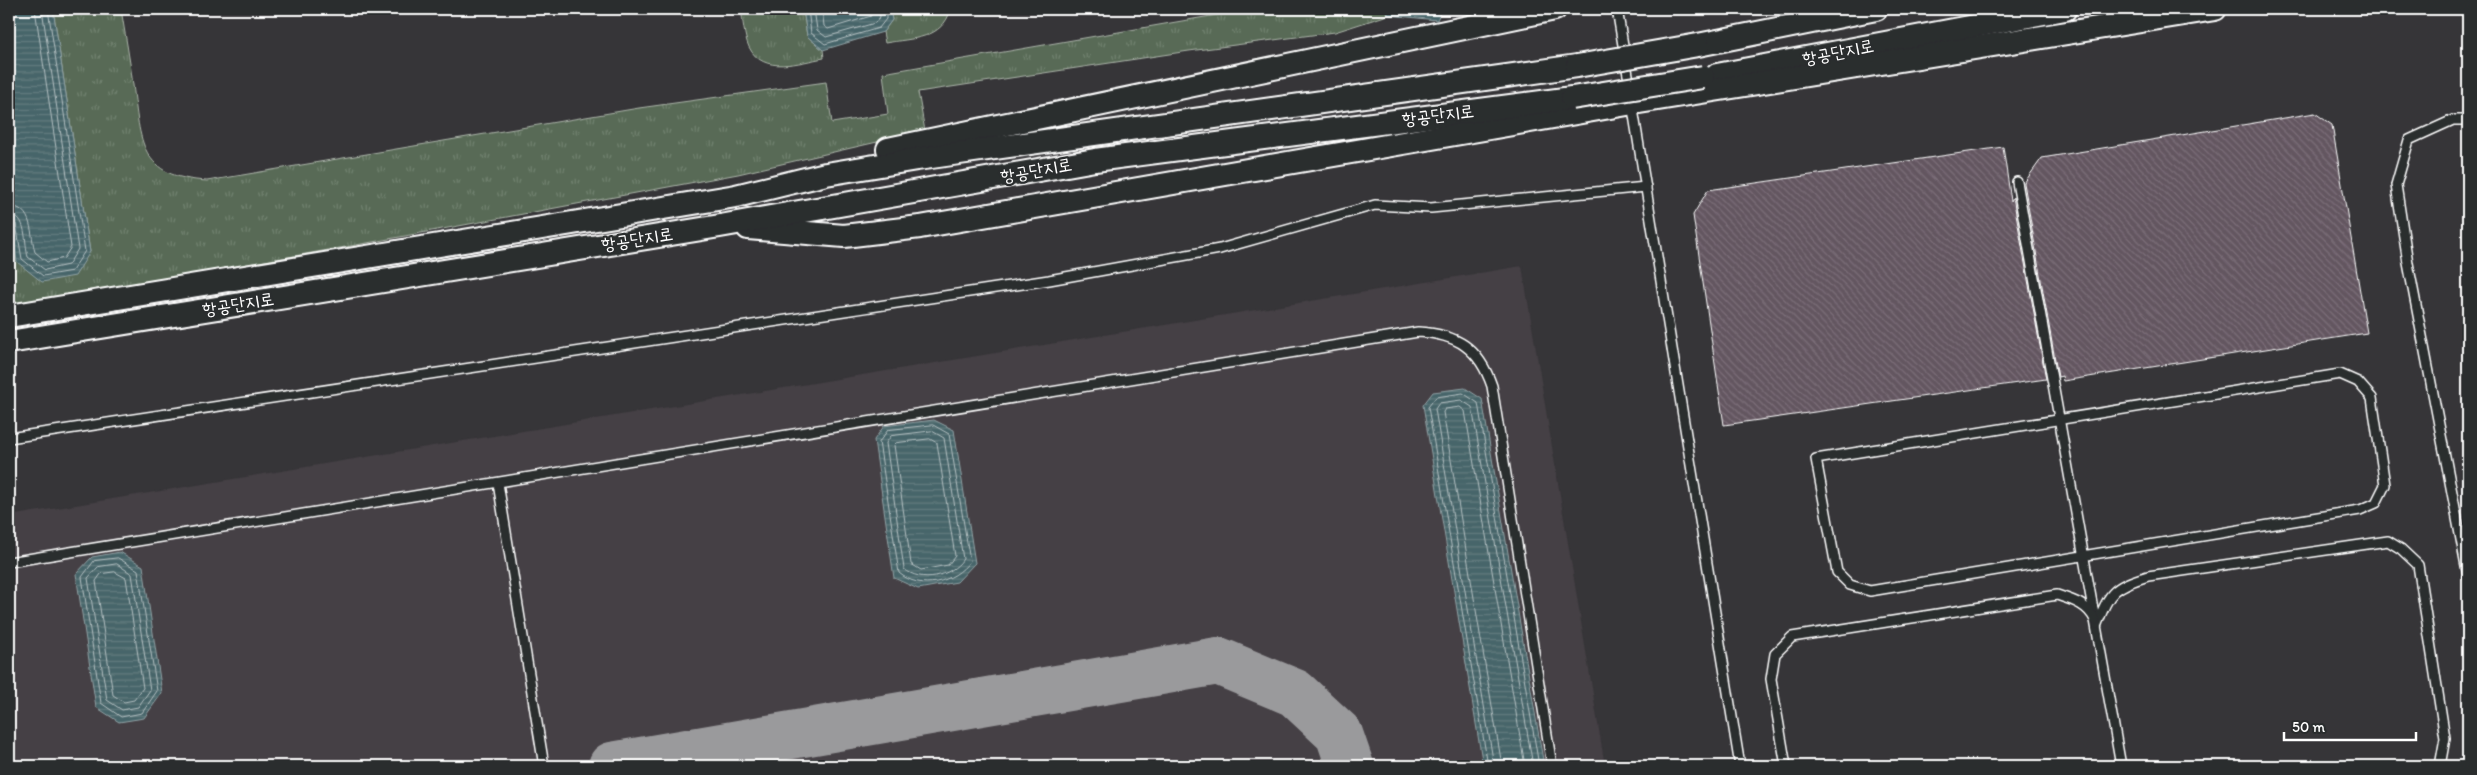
<svg xmlns="http://www.w3.org/2000/svg" width="2477" height="775" font-family="Itim,'Poor Story',sans-serif">
<style>
.built{fill:#443f44}
.grass{fill:url(#grass-tufts);stroke:#acb5aa}
.water{fill:url(#water-rules);stroke:#91a3a6}
.lines{fill:none;stroke-linecap:round;stroke-linejoin:round}
.shore{stroke:#b5c1c3;stroke-width:1}
.taxiway{stroke:#9a9a9c;stroke-width:48}
.building{fill:url(#building-back-hatch);stroke:#fff}
.service-casing{stroke:#fff;stroke-width:12}
.tertiary-casing{stroke:#fff;stroke-width:26}
.service{stroke:#2a2d2e;stroke-width:9}
.tertiary{stroke:#2a2d2e;stroke-width:22}
.tertiary-bridge-casing{stroke:#fff;stroke-width:26;stroke-linecap:butt}
.tertiary-bridge{stroke:#2a2d2e;stroke-width:22}
.labels{text-anchor:middle;dominant-baseline:central;stroke-width:4.5;stroke-linejoin:round;paint-order:stroke}
.street-label{font-size:18px;fill:#fff;stroke:#2a2d2e}
</style>
<defs>
<pattern id="grass-tufts" width="24" height="20" patternUnits="userSpaceOnUse" patternTransform="scale(1.25)"><rect width="24" height="20" fill="#586b56"/><path d="M3 7l-1-3M5 7V3M7 7l1-3M15 17l-1-3M17 17v-4M19 17l1-3" fill="none" stroke="#71816f"/></pattern>
<pattern id="water-rules" width="6" height="5" patternUnits="userSpaceOnUse" patternTransform="scale(1.25)"><rect width="6" height="5" fill="#47656a"/><path d="M0 2.5h6" fill="none" stroke="#637c80"/></pattern>
<pattern id="building-back-hatch" width="6" height="6" patternUnits="userSpaceOnUse" patternTransform="scale(1.25)"><rect width="6" height="6" fill="#645661"/><path d="M-1 5l2 2M0 0l6 6M5-1l2 2" fill="none" stroke="#7b6f79"/></pattern>
</defs>
<rect width="100%" height="100%" fill="#363538"/>
<filter id="ink" filterUnits="userSpaceOnUse"><feTurbulence type="fractalNoise" baseFrequency=".02" numOctaves="2"/><feDisplacementMap in="SourceGraphic" scale="10" xChannelSelector="R" yChannelSelector="G"/><feConvolveMatrix kernelMatrix="1 2 1 2 8 2 1 2 1" color-interpolation-filters="sRGB"/></filter>
<g filter="url(#ink)">
<path class="built" d="M1522,266L1605,766H9V516Z"/>
<g class="grass">
<path d="M53,9H121C125,34 130,60 133,85C141,142 139,177 207,181L639,108L826,82L832,123L888,114L883,73L1251,9H1387L1388,15L1335,32L1189,51L918,92L925,131L738,174L351,246L9,306V211L17,262L90,252Z"/>
<path d="M741,9H803L807,36L823,50L824,58C800,62 763,76 749,47C744,36 743,21 741,9Z"/>
<path d="M890,9H951C942,40 913,38 885,43L883,32L892,20Z"/>
</g>
<g class="water">
<path d="M9,9H53L90,252L75,276L42,282L17,262L9,211Z"/>
<path d="M803,9H890L892,20L883,32L823,50L807,36Z"/>
<path d="M1387,9H1442L1437,20L1388,15Z"/>
<path d="M1465,388L1482,399L1544,766H1483L1423,405L1433,392Z"/>
<path d="M934,420L954,430L975,563L957,582L918,589L894,578L874,440L884,426Z"/>
<path d="M120,552L143,566L162,693L144,718L119,722L96,707L76,574L92,557Z"/>
</g>
<g class="lines">
<g class="shore">
<path d="M808,9L811,33L825,44L879,28L886,19V9"/>
<path d="M814,9L817,30L826,37L875,23L880,17L879,9"/>
<path d="M822,9L824,26L828,29L871,16L872,9"/>
<path d="M9,206C34,207 30,235 35,252L47,262L64,258L71,247L35,9"/>
<path d="M9,214C28,215 24,243 28,257L45,270L68,265L78,249L42,9"/>
<path d="M9,220L16,224L22,259L43,276L72,271L85,251L48,9"/>
<path d="M933,425L949,434L970,561C954,583 920,591 899,573L879,442L888,430Z"/>
<path d="M932,431L944,438L963,559C951,577 921,583 904,569L886,443L891,436Z"/>
<path d="M930,439L937,443L955,556L948,565L921,570L911,564L894,445L896,443Z"/>
<path d="M118,558L138,570L157,691L142,713L121,717L101,703L82,577L94,561Z"/>
<path d="M117,564L132,574L150,690L138,707L122,710L107,700L88,578L98,567Z"/>
<path d="M115,572L126,578L143,688L134,700L124,702L113,695L96,581L101,574Z"/>
<path d="M1488,766L1428,407L1436,397L1463,393L1478,403L1539,766"/>
<path d="M1494,766L1435,409L1439,403L1461,400L1472,407L1533,766"/>
<path d="M1502,766L1443,412L1445,409L1460,407L1465,411L1525,766"/>
</g>
<path class="taxiway" d="M612,766L1218,661L1295,693L1339,734L1350,766"/>
</g>
<g class="building">
<path d="M2315,113L2332,125L2367,333L2063,381L2062,376L2058,377L2024,183L2042,158Z"/>
<path d="M2003,147L2011,201L2013,197L2046,379L1724,425L1693,215L1708,190Z"/>
</g>
<g class="lines">
<defs>
<g id="service">
<path d="M1617,9L1630,87"/>
<path d="M1632,103L1740,766"/>
<path d="M2468,120H2453L2409,140L2396,185L2408,263L2468,576"/>
<path d="M2017,182L2121,766"/>
<path d="M2340,374L2358,382L2372,398L2385,485L2376,503L2360,510L1870,591L1850,585L1837,572L1816,459Z"/>
<path d="M9,438L1049,280L1220,249L1375,205L1431,208L1646,187"/>
<path d="M498,483L544,766"/>
<path d="M9,562L1418,332C1457,334 1479,348 1492,386L1552,766"/>
<path d="M2097,624C2110,591 2113,587 2148,576L2388,541L2401,549L2418,565L2445,738L2440,766"/>
<path d="M1786,766L1771,679L1775,654L1792,637L2057,595C2072,600 2088,604 2095,620"/>
</g>
<g id="tertiary">
<path d="M1698,45L1876,9"/>
<path d="M1717,75L2065,9"/>
<path d="M888,149L1555,9"/>
<path d="M748,228L844,236L920,227L1633,103L2215,9"/>
<path d="M9,316L736,196L826,174L917,159L1577,66"/>
<path d="M9,342L720,226L1095,160L1572,98"/>
</g>
</defs>
<use href="#service" class="service-casing"/>
<use href="#tertiary" class="tertiary-casing"/>
<use href="#service" class="service"/>
<use href="#tertiary" class="tertiary"/>
<defs>
<g id="tertiary-bridge">
<path d="M1577,66L1698,45"/>
<path d="M1572,98L1703,77"/>
</g>
</defs>
<use href="#tertiary-bridge" class="tertiary-bridge-casing"/>
<use href="#tertiary-bridge" class="tertiary-bridge"/>
</g>
</g>
<g class="labels">
<g class="street-label">
<text transform="translate(1838 52) rotate(-11)">항공단지로</text>
<text transform="translate(1438 115) rotate(-7)">항공단지로</text>
<text transform="translate(1036 170) rotate(-10)">항공단지로</text>
<text transform="translate(637 239) rotate(-9)">항공단지로</text>
<text transform="translate(238 304) rotate(-9)">항공단지로</text>
</g>
</g>
<rect width="2477" height="775" fill="none" stroke="#2a2d2e" stroke-width="30"/>
<rect x="15" y="15" width="2447" height="745" fill="none" stroke="#fff" stroke-width="2" filter="url(#ink)"/>
<path d="M2284 732v8h132v-8" fill="none" stroke="#ffffff" stroke-width="2.5"/>
<text x="2292" y="732" font-size="15" fill="#ffffff" stroke="#2a2d2e" stroke-width="4" paint-order="stroke">50 m</text>
</svg>
